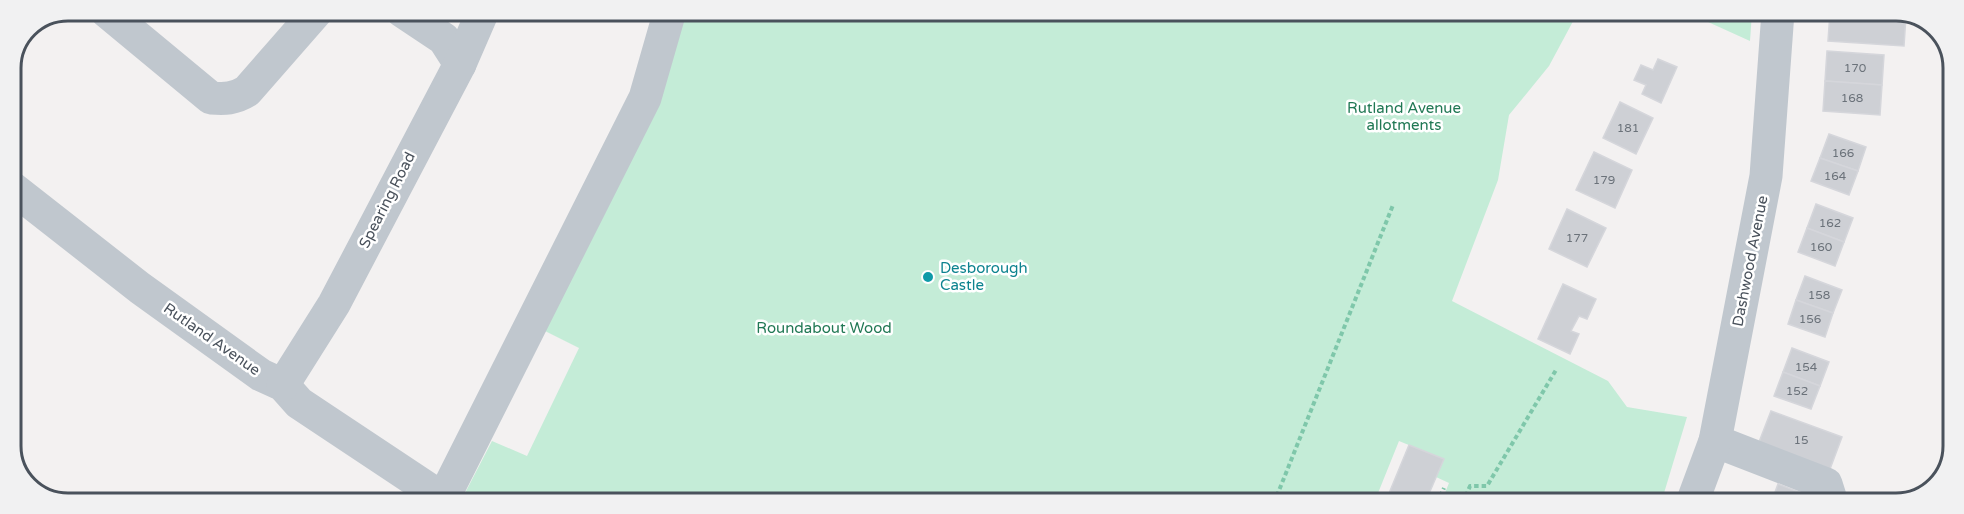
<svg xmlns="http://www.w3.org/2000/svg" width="1964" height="514" font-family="'Varela Round',sans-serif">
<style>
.green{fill:#c4ecd7}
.building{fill:#ced0d5;stroke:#d5d6db;stroke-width:1.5}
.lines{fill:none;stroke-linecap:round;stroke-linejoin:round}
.path{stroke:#7fc7aa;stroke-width:4;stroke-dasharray:4.5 3;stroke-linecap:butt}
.minor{stroke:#c0c7ce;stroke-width:33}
.culture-dot{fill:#0f9aa8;stroke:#fff;stroke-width:2}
.labels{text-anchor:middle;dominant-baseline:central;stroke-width:5;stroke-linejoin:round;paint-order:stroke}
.number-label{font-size:12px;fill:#6b727a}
.park-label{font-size:15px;fill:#207854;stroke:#fff}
.street-label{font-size:15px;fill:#4a525c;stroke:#fff}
.culture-label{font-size:15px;fill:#0d838f;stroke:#fff;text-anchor:start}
.rim{fill:none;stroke:#4a525c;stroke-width:3}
</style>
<rect width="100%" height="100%" fill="#f3f1f1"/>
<g class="green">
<path d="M685,11L1578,12L1549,66L1509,115L1498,180L1452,301L1608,381L1627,407L1687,417L1661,503H1441L1449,483L1436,477L1443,459L1399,441L1374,503L475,502L464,495L492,441L527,456L579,348L543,330Z"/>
<path d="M1686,12H1752L1750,41Z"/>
</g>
<g class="building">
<path d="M1830,12L1906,16L1904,46L1828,41Z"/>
<path d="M1827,51L1884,55L1882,85L1825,81Z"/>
<path d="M1658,59L1677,67L1661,103L1642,94L1646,85L1634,80L1641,65L1653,70Z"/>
<path d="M1825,81L1882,85L1880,115L1823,111Z"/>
<path d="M1620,102L1653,118L1636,154L1603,138Z"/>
<path d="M1829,134L1866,147L1858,171L1820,158Z"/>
<path d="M1594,152L1632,170L1615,208L1576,190Z"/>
<path d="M1820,158L1858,171L1849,195L1811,181Z"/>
<path d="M1816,204L1853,218L1844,242L1807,228Z"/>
<path d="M1567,209L1606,228L1587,267L1549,249Z"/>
<path d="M1807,228L1844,242L1835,266L1798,252Z"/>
<path d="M1805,276L1842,290L1833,313L1796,300Z"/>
<path d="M1563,284L1596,299L1587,319L1579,316L1571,331L1579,334L1570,354L1538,339Z"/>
<path d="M1796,300L1833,313L1825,337L1788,324Z"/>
<path d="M1792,348L1829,362L1820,386L1783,372Z"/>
<path d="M1783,372L1820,386L1811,409L1774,396Z"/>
<path d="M1771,411L1842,437L1830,469L1759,442Z"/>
<path d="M1409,445L1444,459L1428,496L1435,499L1434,503H1385Z"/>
<path d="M1778,484L1814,498L1812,503H1771Z"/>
</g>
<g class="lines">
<g class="path">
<path d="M1274,503L1393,205"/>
<path d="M1437,503L1444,488"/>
<path d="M1463,503L1470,486H1487L1556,370"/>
<path d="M1478,503L1480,500L1487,503"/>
</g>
<g class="minor">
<path d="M106,11L211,98C225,99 234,99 247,91L317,11"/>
<path d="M402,11L444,39L460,64"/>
<path d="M11,187L140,288L261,375L283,385L299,403L448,502"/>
<path d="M283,385L334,304L460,64L483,11"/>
<path d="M1715,441L1826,484L1832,503"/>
<path d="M443,499L645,98L670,11"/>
<path d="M1692,503L1715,441L1766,176L1778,12"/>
</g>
</g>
<circle class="culture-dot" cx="928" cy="277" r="6"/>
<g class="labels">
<g class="number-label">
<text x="1855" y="68">170</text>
<text x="1852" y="98">168</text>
<text x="1628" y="128">181</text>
<text x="1843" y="153">166</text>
<text x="1835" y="176">164</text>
<text x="1604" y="180">179</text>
<text x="1830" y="223">162</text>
<text x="1577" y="238">177</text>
<text x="1821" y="247">160</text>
<text x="1819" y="295">158</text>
<text x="1810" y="319">156</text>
<text x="1806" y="367">154</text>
<text x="1797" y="391">152</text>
<text x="1801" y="440">15</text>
</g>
<g class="park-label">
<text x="1404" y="108">Rutland Avenue<tspan x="1404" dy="17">allotments</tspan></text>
<text x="824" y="328">Roundabout Wood</text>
</g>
<g class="street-label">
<text transform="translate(387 200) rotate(-63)">Spearing Road</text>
<text transform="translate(1750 261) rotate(-79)">Dashwood Avenue</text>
<text transform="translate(212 339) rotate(35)">Rutland Avenue</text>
</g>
<g class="culture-label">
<text x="940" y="268">Desborough<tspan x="940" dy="17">Castle</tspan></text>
</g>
</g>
<path d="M0 0H1964V514H0ZM68 21H1896A47 47 0 0 1 1943 68V446A47 47 0 0 1 1896 493H68A47 47 0 0 1 21 446V68A47 47 0 0 1 68 21Z" fill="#f1f1f2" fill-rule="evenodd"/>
<path class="rim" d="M68 21H1896A47 47 0 0 1 1943 68V446A47 47 0 0 1 1896 493H68A47 47 0 0 1 21 446V68A47 47 0 0 1 68 21Z"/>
</svg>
